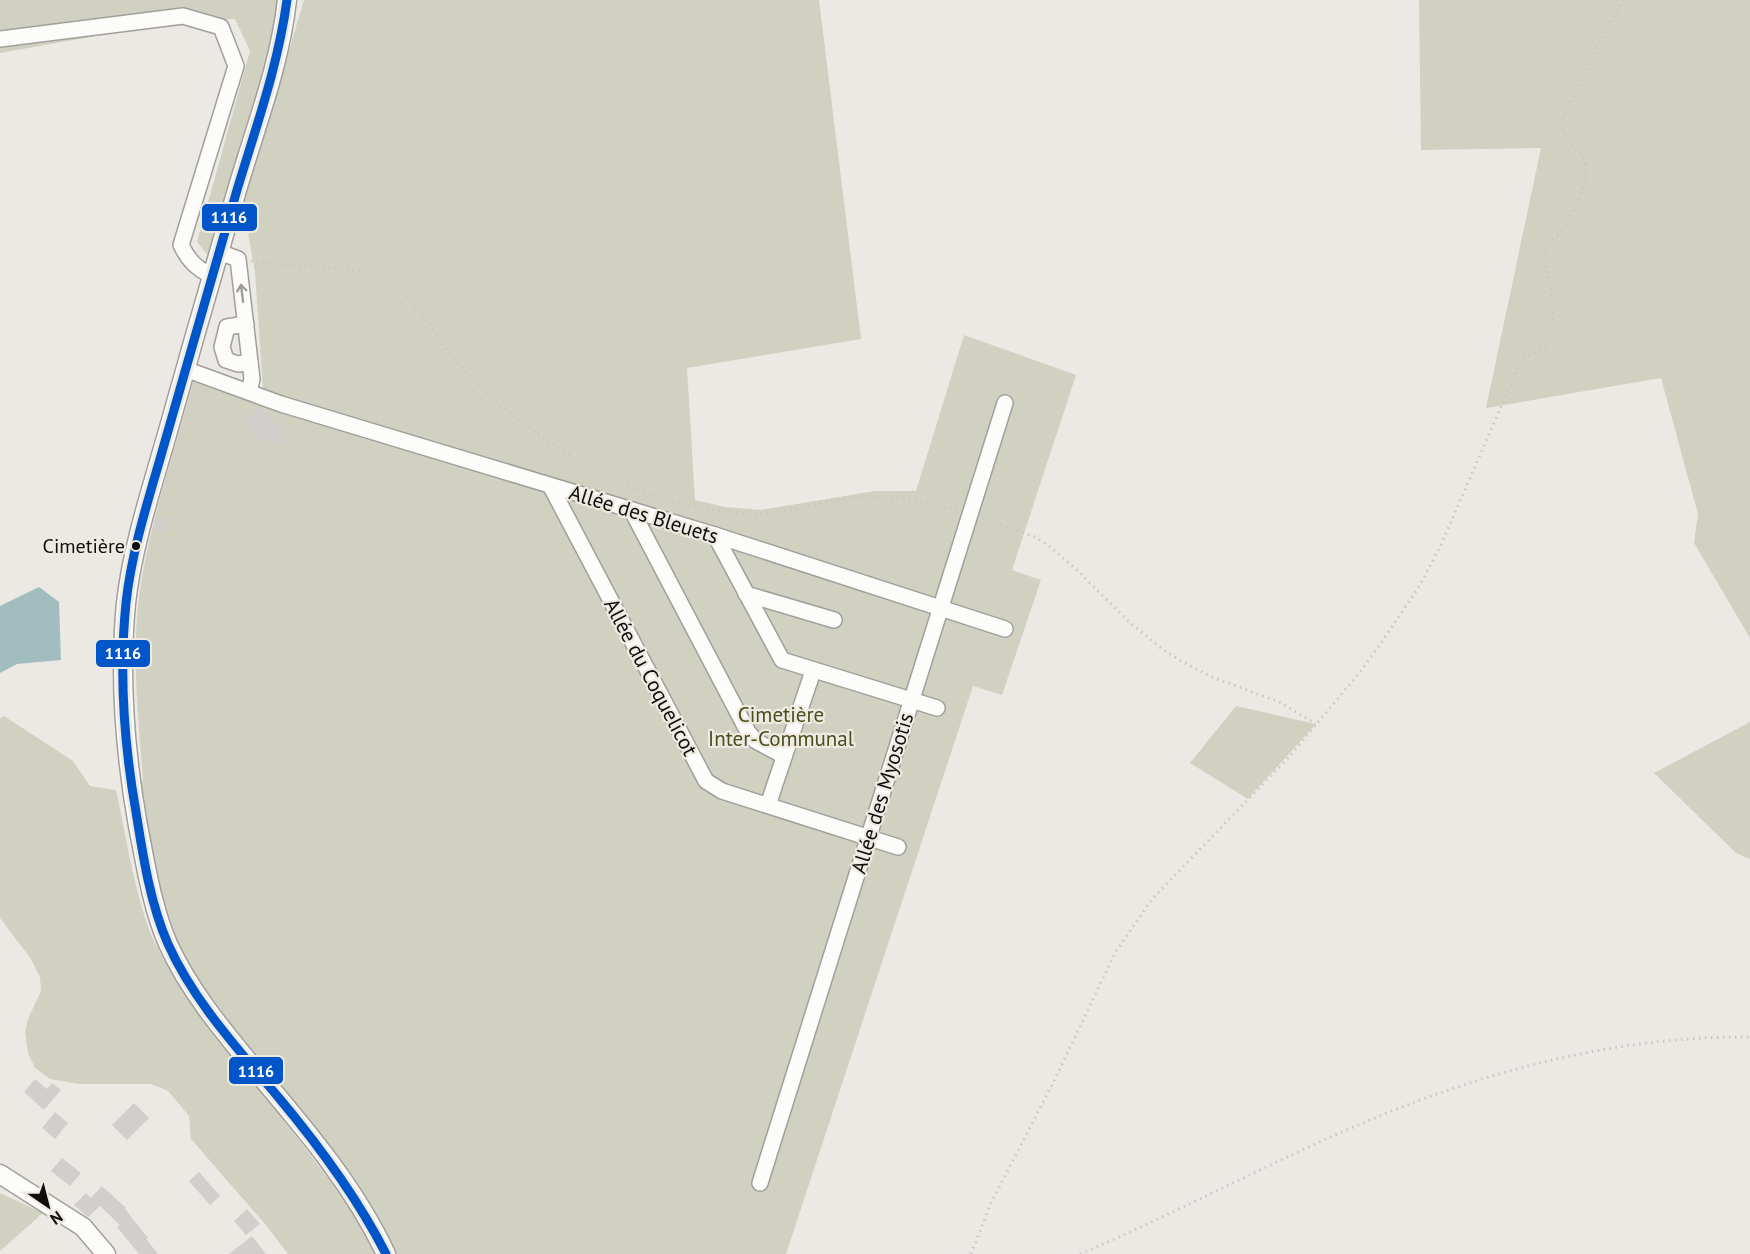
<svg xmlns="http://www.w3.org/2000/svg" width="1750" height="1254" font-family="'PT Sans',sans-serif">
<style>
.green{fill:#d0d1c0}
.water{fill:#a2bdbe}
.building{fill:#d1cfcb}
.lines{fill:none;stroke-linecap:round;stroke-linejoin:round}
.minor-casing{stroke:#a19f9b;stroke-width:18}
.major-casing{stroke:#a19f9b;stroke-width:21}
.path{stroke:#c9c7c6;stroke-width:3;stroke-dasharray:1.5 4.5;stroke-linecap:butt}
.minor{stroke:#fcfcfb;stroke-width:15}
.major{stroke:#fcfcfb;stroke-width:18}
.bus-1-casing{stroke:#efeae1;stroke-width:14}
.bus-1{stroke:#0055c8;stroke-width:9}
.oneway{stroke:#9e9d9b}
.bus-dot{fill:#100e0c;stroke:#efeae1;stroke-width:2}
.labels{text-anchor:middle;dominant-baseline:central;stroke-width:4.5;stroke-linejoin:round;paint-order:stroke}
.bus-label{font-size:20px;fill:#100e0c;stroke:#efeae1;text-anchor:end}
.street-label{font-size:21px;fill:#100e0c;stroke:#efeae1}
.park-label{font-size:21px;fill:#484e1c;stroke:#efeae1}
.line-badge{stroke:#efeae1;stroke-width:2}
.badge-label{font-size:16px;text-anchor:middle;font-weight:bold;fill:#fff}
</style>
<rect width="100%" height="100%" fill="#ece9e4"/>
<g class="green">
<path d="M0,0H279L269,52L213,238L209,257L197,242L250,51L235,19L181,21L0,53Z"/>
<path d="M304,0H819L861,339L687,368L695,500L725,507L761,510L875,491H916L964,335L1076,375L1012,570L1041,580L1002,695L973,686L786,1254H395L374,1214L211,1002C204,992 196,982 190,971C159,913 150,847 139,783L143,781C139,726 133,673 137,617C143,541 173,457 193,382L260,405L265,391L263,390L255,272L243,205Z"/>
<path d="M1419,0H1750V638L1694,543L1698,514L1661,378L1486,408L1541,148L1421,150Z"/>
<path d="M1236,706L1316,724L1248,799L1190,763Z"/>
<path d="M4,716L73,761L90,786L116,790C126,836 133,883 148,927C156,948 168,967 179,985L325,1174L348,1206L376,1254H288L265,1224L191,1139L189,1116L168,1091L151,1084H79L50,1079L35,1068L28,1053L25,1031L28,1019L41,991L40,977L31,959L0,918V718Z"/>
<path d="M1750,722V859L1736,853L1654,773Z"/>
<path d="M0,1193L43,1213L0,1251Z"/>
</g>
<path class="water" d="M39,587L59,602L61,660L17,664L0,673V606Z"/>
<g class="building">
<path d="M262,407L284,432L280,446L265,438L259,443L243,422Z"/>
<path d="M157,516L169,519L166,533L153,530Z"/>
<path d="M35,1079L47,1089L52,1083L61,1090L44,1110L24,1092Z"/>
<path d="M134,1103L149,1118L127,1140L112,1125Z"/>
<path d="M55,1112L68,1123L55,1139L42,1128Z"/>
<path d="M62,1158L81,1173L70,1186L51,1171Z"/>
<path d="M199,1172L220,1196L210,1205L189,1181Z"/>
<path d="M102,1186L126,1208L125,1209L148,1238L146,1239L158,1254H139L117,1227L120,1225L100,1206L88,1217L74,1205L86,1193L91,1198Z"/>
<path d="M247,1209L260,1224L246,1235L234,1221Z"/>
<path d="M252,1236L266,1254H229Z"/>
</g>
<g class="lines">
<defs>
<g id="minor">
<path d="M0,39L183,16L221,27L236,66L181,245C189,261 196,268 212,276"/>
<path d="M219,252L238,259L252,379L249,392"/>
<path d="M246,324L227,327L222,347L226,360L238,364L250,362"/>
<path d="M185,369L281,404L715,535L1005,629"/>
<path d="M551,487L706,781L722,791L898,847"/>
<path d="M632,511L748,732L756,741L784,756"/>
<path d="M715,535L782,660L937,708"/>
<path d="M746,594L834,620"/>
<path d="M768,805L813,671"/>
<path d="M760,1183C841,923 922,663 1005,403"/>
</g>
<g id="major">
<path d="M287,0C280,65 255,128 237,190C213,273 189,355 166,438C151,490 132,549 126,603C119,677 125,753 138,826C146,866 152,907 168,944C190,992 224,1032 257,1072C305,1129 354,1186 386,1254"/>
<path d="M0,1174L83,1227L106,1254"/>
</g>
</defs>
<use href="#minor" class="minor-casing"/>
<use href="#major" class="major-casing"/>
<g class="path">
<path d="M251,261L355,271C420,285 427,334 469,375C502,409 542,440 584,463C640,495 705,517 770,513C792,511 814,504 836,500C882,492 913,497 957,510"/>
<path d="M983,518L1035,537L1049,546L1076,569L1127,620L1161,648L1179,660L1212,677L1279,702L1316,724"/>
<path d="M971,1254L991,1203L1055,1079L1115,953L1152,899L1289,757L1360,672L1379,646L1420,585L1441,545L1519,365C1530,349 1547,353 1554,333C1552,316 1552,299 1550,283C1548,270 1540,260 1546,247C1549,239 1560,235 1564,228C1572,214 1587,183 1586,167C1585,148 1558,141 1562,121L1596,49L1623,0"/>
<path d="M1080,1254C1201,1203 1316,1136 1440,1093C1540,1058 1644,1036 1750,1037"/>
</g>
<use href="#minor" class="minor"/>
<use href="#major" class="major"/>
<defs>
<path id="bus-1" d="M287,0C278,66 256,127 237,190C213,273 190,355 166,438C151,492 132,547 126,603C119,672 124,744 136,812C143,856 150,903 168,944C194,1002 239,1050 279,1098C320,1147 357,1197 386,1254"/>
</defs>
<use href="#bus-1" class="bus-1-casing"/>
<use href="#bus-1" class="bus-1"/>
</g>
<defs><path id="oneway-shaft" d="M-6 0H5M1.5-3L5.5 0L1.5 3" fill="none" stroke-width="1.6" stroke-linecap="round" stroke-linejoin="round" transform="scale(1.5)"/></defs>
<use class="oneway" href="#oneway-shaft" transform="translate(242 293) rotate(-97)"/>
<circle class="bus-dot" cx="136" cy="546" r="5"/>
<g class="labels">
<g class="bus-label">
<text x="125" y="546">Cimetière</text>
</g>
<g class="street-label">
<text transform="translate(644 514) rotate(17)">Allée des Bleuets</text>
<text transform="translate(651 677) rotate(62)">Allée du Coquelicot</text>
<text transform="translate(882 793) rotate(-73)">Allée des Myosotis</text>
</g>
<g class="park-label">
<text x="781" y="714">Cimetière<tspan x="781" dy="24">Inter-Communal</tspan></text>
</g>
</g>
<g class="line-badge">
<rect x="201" y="203" width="57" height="29" rx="6" fill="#0055c8"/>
<rect x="95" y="639" width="56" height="29" rx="6" fill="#0055c8"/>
<rect x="228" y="1056" width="56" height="29" rx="6" fill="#0055c8"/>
</g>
<g class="badge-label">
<text x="229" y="223">1116</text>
<text x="123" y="659">1116</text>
<text x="256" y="1077">1116</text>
</g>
<g transform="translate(48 1206) rotate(145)" stroke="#efeae1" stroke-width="4.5" paint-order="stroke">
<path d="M0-4.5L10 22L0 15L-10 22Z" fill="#100e0c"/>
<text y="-9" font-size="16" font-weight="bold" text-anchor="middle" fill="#100e0c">N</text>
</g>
</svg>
